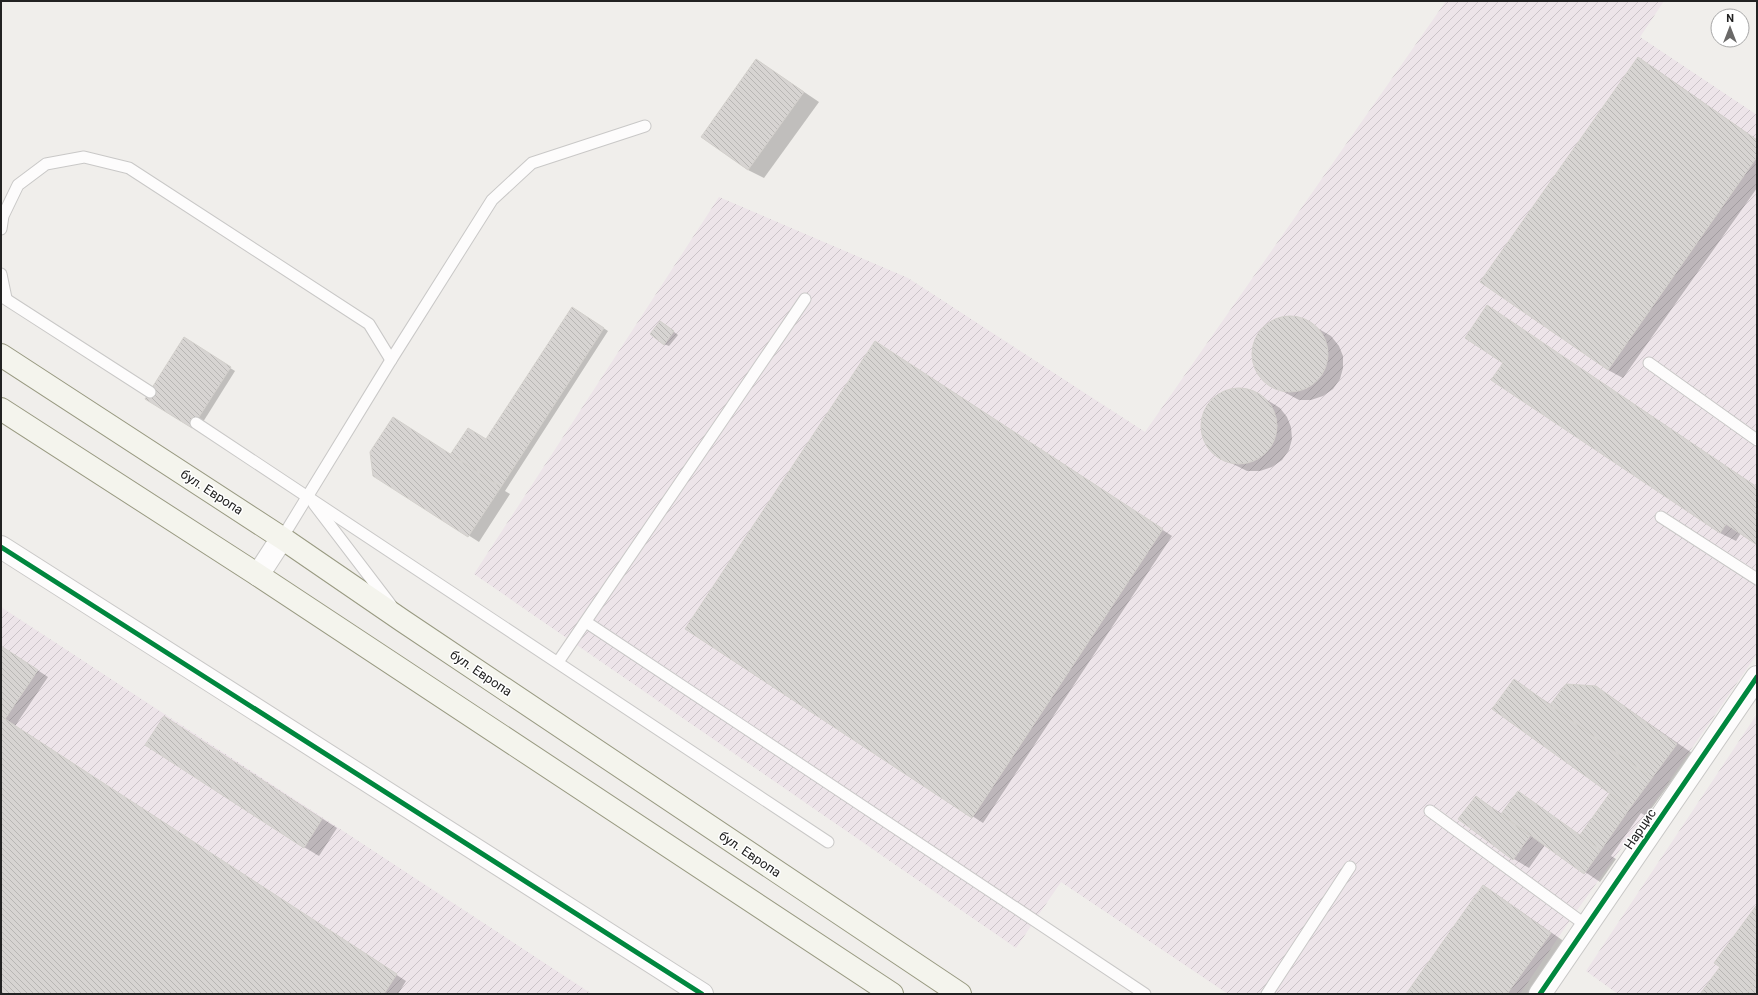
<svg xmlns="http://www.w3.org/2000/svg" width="1758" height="995" font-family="Roboto,sans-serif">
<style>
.industrial{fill:url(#industrial-furrows)}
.shadow{fill:#0003}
.building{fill:url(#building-back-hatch);stroke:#d3d0cc}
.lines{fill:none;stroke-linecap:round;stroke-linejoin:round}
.service-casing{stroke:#c9c8c7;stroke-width:13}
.minor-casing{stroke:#c9c8c7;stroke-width:24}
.secondary-casing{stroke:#999a82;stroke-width:24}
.service{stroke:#fdfcfc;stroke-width:11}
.minor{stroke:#fdfcfc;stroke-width:22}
.secondary{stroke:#f4f4ed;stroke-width:22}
.cycleway-casing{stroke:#fff;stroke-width:8}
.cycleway{stroke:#00873e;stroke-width:5}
.labels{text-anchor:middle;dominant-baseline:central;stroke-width:3;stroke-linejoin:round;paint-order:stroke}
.street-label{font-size:13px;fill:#222;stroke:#fff}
</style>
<defs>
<pattern id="industrial-furrows" width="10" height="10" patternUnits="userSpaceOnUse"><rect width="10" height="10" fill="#ede4e9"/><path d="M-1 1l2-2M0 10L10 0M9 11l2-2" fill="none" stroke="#cbc3c8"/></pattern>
<pattern id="building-back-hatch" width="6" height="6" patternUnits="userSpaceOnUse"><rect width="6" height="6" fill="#d7d4d2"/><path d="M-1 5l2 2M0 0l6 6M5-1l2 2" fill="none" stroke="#b8b6b4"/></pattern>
</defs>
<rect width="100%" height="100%" fill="#f0eeeb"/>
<g class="industrial">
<path d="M1446,1H1664L1640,37L1757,115V654L1665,787L1573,916L1520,994H1228L1061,882L1016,948L474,574L719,197L908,278L1145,432Z"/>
<path d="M1,607L592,994H1Z"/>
<path d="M1757,714V994H1618L1586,971Z"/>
</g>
<g class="shadow">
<path d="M1638,59L1653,67L1757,140V188L1623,378L1608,370L1482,281Z"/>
<path d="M757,60L819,102L764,178L748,170L702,137Z"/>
<path d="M1488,307L1757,487V544L1741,533L1736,541L1720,533L1493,379L1504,362Z"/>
<path d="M577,311L608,331L505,491L510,494L479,542L374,475L451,456L486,441Z"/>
<path d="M1294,318L1305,321L1331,336L1339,346L1343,356V368L1340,379L1333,389L1323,396L1311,400H1299L1271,385L1261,377L1255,366L1254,353L1256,341L1263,330L1272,323L1283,319Z"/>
<path d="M665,325L678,335L669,346L664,344Z"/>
<path d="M184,339L235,371L198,430Z"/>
<path d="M885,348L1172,536L983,823L686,629Z"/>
<path d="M1243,389L1254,392L1280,408L1287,417L1291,427L1292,439L1289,450L1282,460L1272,467L1260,471H1247L1219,457L1210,448L1204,437L1202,425L1204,412L1211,401L1220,394L1231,390Z"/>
<path d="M1,646L48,677L15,726L406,981L398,994H1Z"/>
<path d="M1514,681L1552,705L1596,687L1611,697L1692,753L1646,816L1641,813L1611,856L1616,859L1600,882L1545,845L1529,868L1514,859L1460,819L1476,797L1502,814L1518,792L1593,845L1594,843L1611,793Z"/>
<path d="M179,726L337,828L319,856L304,847Z"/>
<path d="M1483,887L1499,896L1565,942L1528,994H1407Z"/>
<path d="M1756,907L1757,994H1701L1722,967L1715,962Z"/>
</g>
<g class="building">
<path d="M1638,57L1757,140V157L1608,370L1480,282Z"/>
<path d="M756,59L804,92L748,170L701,137Z"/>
<path d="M1487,305L1757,487V545L1726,524L1720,533L1491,380L1503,363L1465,338Z"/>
<path d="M572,307L604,328L501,487L450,455L468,428L486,439Z"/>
<circle cx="1290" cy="354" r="38"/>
<path d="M660,321L674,331L664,345L650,334Z"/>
<path d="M184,337L231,367L192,428L145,399Z"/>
<path d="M875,341L1163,529L972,818L685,629Z"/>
<circle cx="1239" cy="426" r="38"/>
<path d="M393,417L501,487L468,537L373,476L370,452Z"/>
<path d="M1,646L38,670L5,719L397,974L384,994H1Z"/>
<path d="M1514,679L1652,778L1630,808L1492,709Z"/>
<path d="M1566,684L1596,686L1677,744L1652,778L1550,705Z"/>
<path d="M164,716L322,819L304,848L145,745Z"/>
<path d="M1518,791L1601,850L1584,874L1501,814Z"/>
<path d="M1610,793L1630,808L1601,850L1580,835Z"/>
<path d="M1476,796L1530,836L1513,860L1458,819Z"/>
<path d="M1483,885L1551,933L1507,994H1406Z"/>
<path d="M1756,906L1757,994H1700L1720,967L1714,963Z"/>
<path d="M1757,979V994H1746Z"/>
</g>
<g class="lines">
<defs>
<g id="service">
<path d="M1,229L3,216L18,185L46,164L84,157L129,168L369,324L391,360"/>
<path d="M1,274L6,298"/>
<path d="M1,296L150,392"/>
<path d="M1649,363L1757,440"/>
<path d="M196,423L828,842"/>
<path d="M314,504L391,605"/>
<path d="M1661,517L1757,579"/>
<path d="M282,538L391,360L492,200L532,163L645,126"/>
<path d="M586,622L1145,994"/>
<path d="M558,662L805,299"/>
<path d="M1430,811L1587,926"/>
<path d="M1267,994L1350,867"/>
</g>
<g id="minor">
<path d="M1,547L702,994"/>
<path d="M258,575L282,538"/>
<path d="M1540,994L1757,677"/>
</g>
<g id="secondary">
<path d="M1,355L282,538L403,621L960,994"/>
<path d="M1,409L258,575L892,994"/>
</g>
</defs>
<use href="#service" class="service-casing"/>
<use href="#minor" class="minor-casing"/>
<use href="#secondary" class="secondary-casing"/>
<use href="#service" class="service"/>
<use href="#minor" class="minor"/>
<use href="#secondary" class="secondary"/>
<defs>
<g id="cycleway">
<path d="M1,547L702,994"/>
<path d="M1540,994L1757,677"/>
</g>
</defs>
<use href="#cycleway" class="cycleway-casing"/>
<use href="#cycleway" class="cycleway"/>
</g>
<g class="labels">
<g class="street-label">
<text transform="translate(212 492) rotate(33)">бул. Европа</text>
<text transform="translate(481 673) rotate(34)">бул. Европа</text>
<text transform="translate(1640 829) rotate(-56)">Нарцис</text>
<text transform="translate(750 854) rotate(34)">бул. Европа</text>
</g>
</g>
<rect width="1758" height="995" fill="none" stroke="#222222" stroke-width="4"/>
<g transform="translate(1730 28)"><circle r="19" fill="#ffffff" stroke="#a7a7a7"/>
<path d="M0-3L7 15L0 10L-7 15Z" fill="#6a6968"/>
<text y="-6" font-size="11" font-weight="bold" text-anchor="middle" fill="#222222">N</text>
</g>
</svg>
